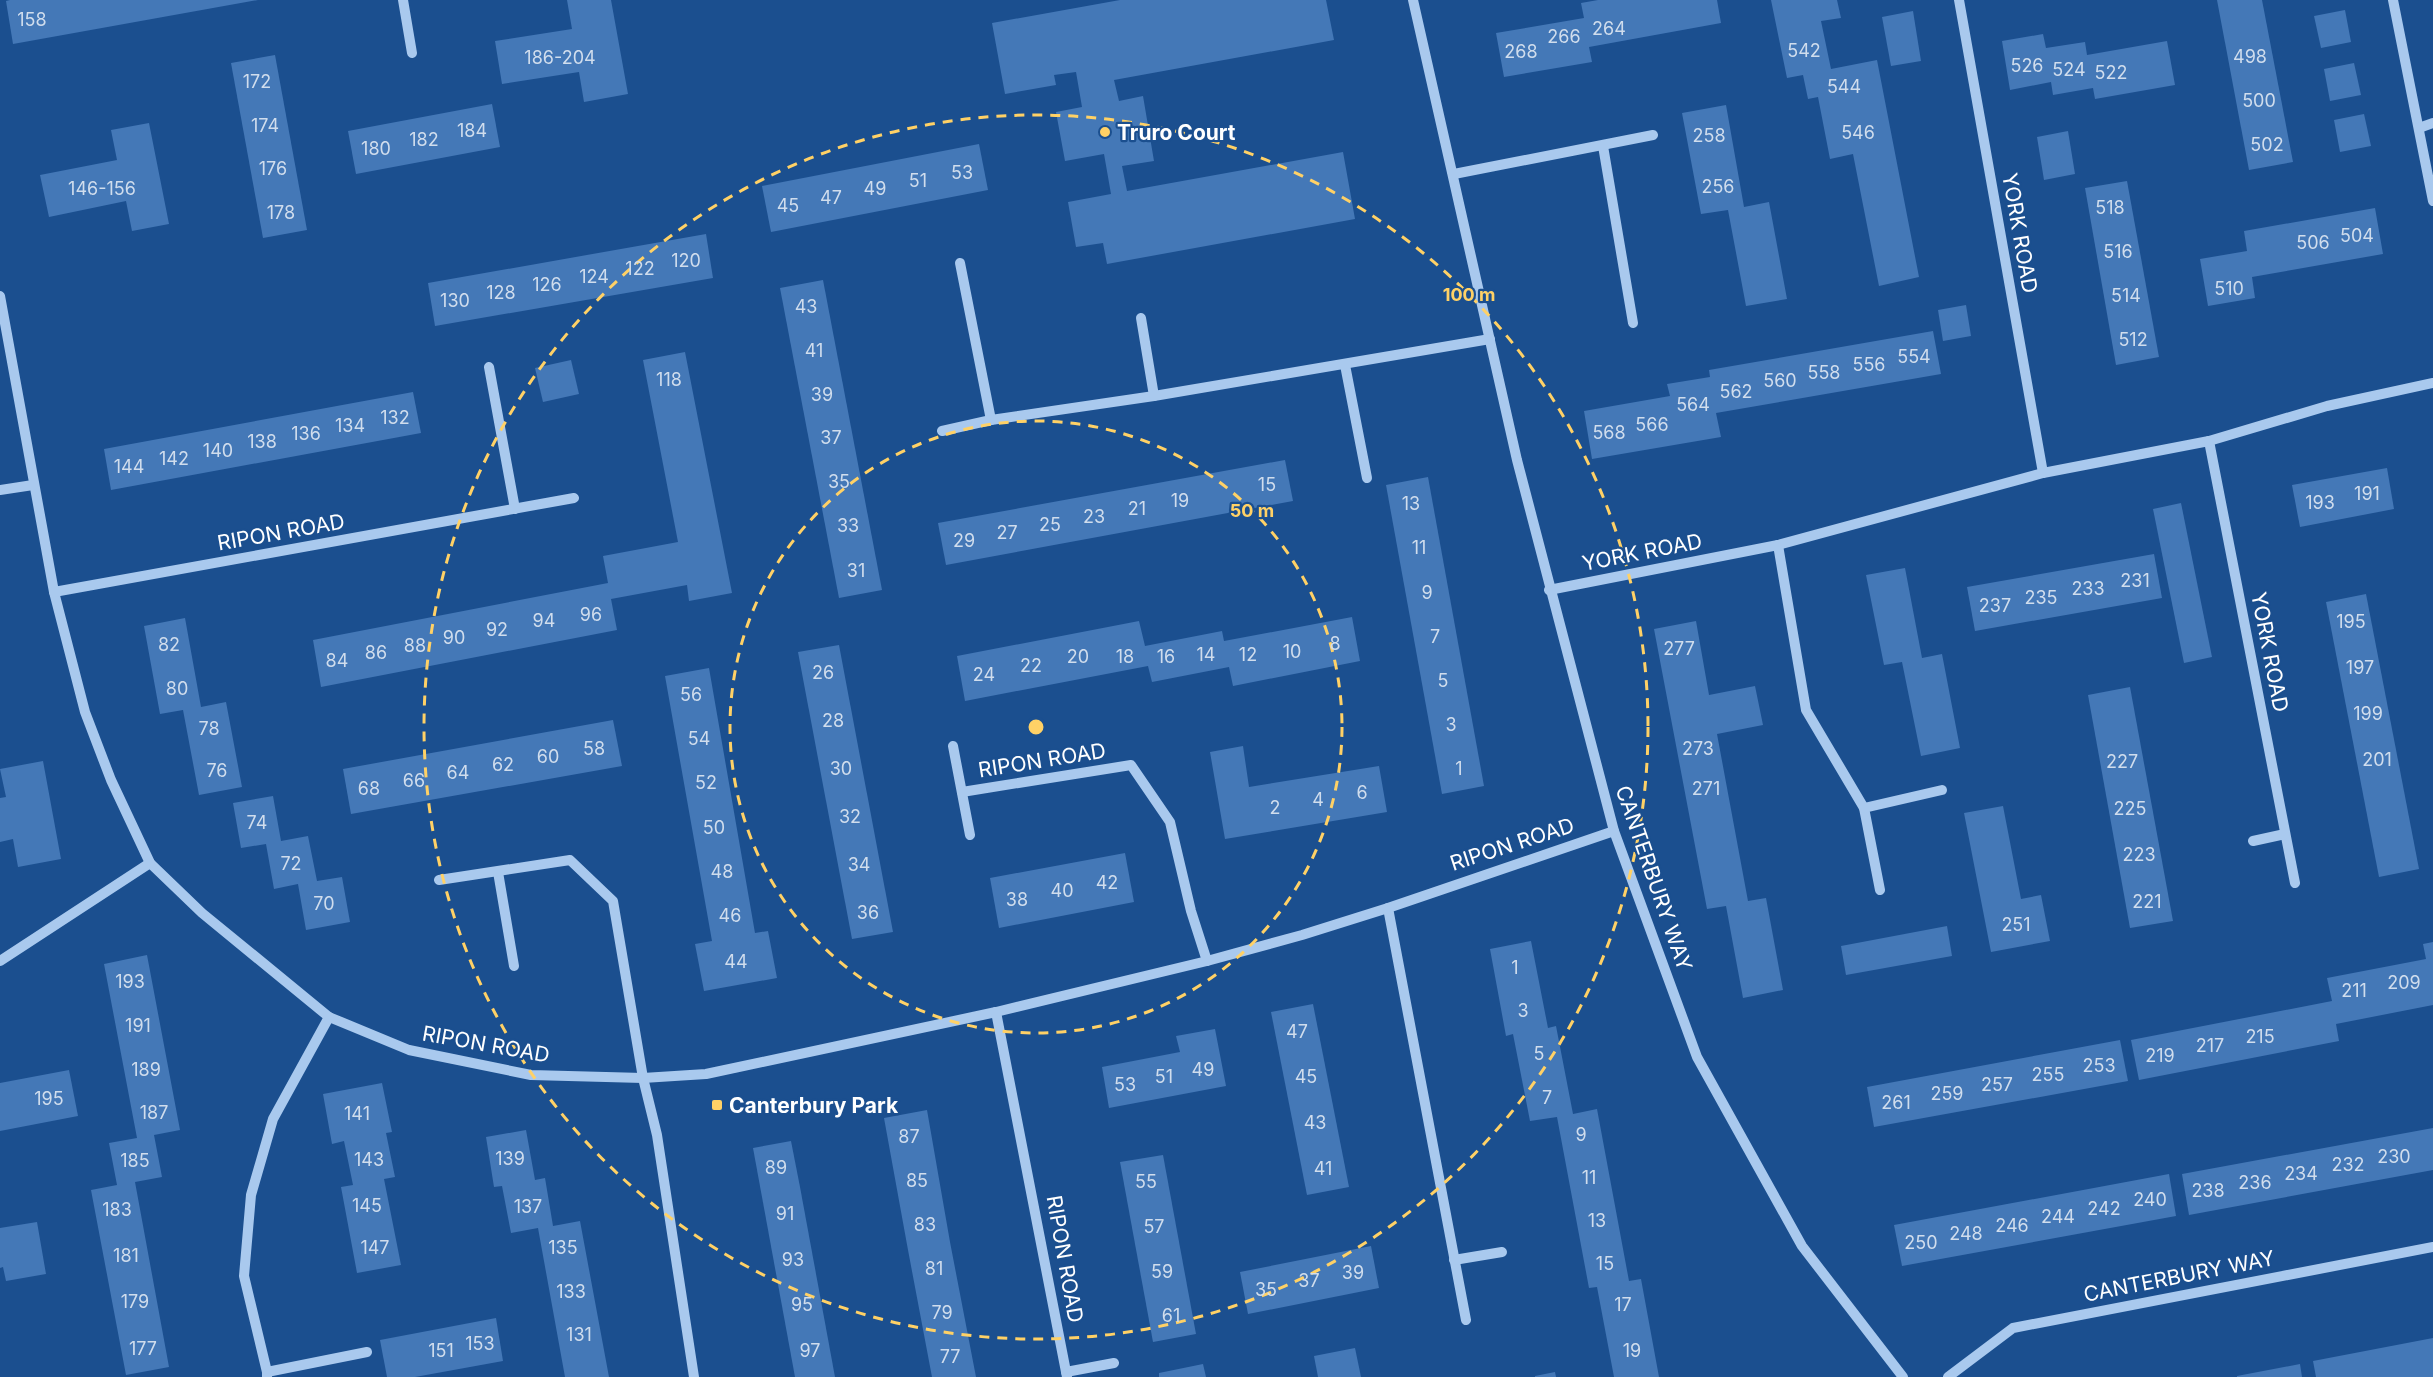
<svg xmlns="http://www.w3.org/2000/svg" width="2433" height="1377" font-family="Inter,sans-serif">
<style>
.building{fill:#4478b7}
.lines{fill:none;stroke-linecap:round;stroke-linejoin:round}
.minor{stroke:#a9c9ee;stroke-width:10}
.ring{fill:none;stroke:#ffd166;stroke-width:3;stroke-dasharray:10 8}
.poi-dot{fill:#ffd166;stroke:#1b4f8f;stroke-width:2}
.labels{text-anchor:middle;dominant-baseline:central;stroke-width:4.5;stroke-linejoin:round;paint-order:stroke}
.number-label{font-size:18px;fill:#d0dded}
.poi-label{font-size:21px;font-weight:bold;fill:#fff;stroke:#1b4f8f;text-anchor:start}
.street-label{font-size:21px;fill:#fff;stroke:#1b4f8f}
.centre{fill:#ffd166;stroke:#1b4f8f;stroke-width:3}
.ring-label{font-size:18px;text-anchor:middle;font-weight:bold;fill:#ffd166;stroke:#1b4f8f;stroke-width:4.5;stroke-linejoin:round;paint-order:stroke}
</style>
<rect width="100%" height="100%" fill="#1b4f8f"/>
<g class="building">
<path d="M258,0L13,44L6,1L10,0Z"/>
<path d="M567,0H611L628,94L584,102L579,72L502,84L495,41L572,29Z"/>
<path d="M1120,0H1326L1334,40L1114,80L1119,101L1143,96L1154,161L1122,166L1127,191L1343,152L1355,219L1107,264L1103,243L1076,247L1068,202L1111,194L1104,154L1065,161L1056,112L1082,107L1076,72L1054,75L1056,85L1005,94L992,23Z"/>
<path d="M1598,0H1717L1721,23L1589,47L1592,62L1504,77L1496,33L1584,18L1581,3Z"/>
<path d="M1771,0H1837L1841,18L1821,21L1831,69L1877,60L1919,277L1879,286L1853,154L1830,159L1818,97L1808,99L1803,75L1787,78Z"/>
<path d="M2217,0H2262L2293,162L2249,170Z"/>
<path d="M2345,10L2351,42L2321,48L2314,16Z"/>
<path d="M1913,11L1921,61L1891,66L1882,17Z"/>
<path d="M2043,34L2046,48L2085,42L2087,55L2167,41L2175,85L2095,99L2093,88L2053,95L2051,82L2010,90L2002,41Z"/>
<path d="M275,55L307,230L263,238L231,63Z"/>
<path d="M2354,63L2361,95L2330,101L2324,69Z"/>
<path d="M492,104L500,147L356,174L348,131Z"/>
<path d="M1726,105L1744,207L1769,202L1787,299L1746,306L1728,210L1701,214L1682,113Z"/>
<path d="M2364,114L2371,146L2340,152L2334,120Z"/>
<path d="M149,123L169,224L132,231L126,201L49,217L40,175L117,160L111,130Z"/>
<path d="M2068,131L2075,174L2044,180L2037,137Z"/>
<path d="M979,144L988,190L771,232L762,186Z"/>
<path d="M2127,181L2159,357L2116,365L2085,188Z"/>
<path d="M2375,208L2383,254L2252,277L2255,298L2208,306L2200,259L2247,251L2244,231Z"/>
<path d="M706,234L713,278L435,326L428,283Z"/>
<path d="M823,280L882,590L839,598L780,288Z"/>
<path d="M1966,305L1971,336L1943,341L1938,310Z"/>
<path d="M1933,331L1941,374L1716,413L1721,437L1592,459L1584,411L1670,396L1667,384L1710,377L1709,370Z"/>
<path d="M685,352L732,593L689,601L687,585L611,599L617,630L321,687L313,640L608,583L603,556L678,542L643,360Z"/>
<path d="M571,360L579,394L543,402L535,368Z"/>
<path d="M413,392L421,433L111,490L104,449Z"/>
<path d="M1285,460L1293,501L946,565L938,523Z"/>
<path d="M2387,468L2394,509L2300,527L2292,485Z"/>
<path d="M1428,477L1484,786L1442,794L1386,485Z"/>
<path d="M2181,503L2212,657L2184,663L2153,509Z"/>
<path d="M2154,554L2162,598L1975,631L1967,587Z"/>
<path d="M1905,568L1922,658L1942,654L1960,748L1921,756L1902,662L1884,665L1866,575Z"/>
<path d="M2366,594L2419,869L2379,877L2326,602Z"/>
<path d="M1352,617L1360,661L1233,686L1229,667L1152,682L1148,666L965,701L957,656L1139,621L1145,646L1222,631L1224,641Z"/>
<path d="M185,618L201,707L226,702L242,787L199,795L183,710L160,714L144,626Z"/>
<path d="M1696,621L1709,695L1755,686L1763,725L1717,734L1748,901L1766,898L1783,990L1743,998L1726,906L1707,909L1654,629Z"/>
<path d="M839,645L893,932L852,939L798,652Z"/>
<path d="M709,668L755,933L768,931L777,978L704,991L695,944L712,941L665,676Z"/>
<path d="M2130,687L2173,921L2130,928L2088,695Z"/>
<path d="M613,720L622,766L351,814L343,769Z"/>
<path d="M1243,746L1249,787L1379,766L1387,812L1225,839L1210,752Z"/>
<path d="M43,761L61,859L18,867L13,839L0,842V798L6,797L0,769Z"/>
<path d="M273,796L281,841L308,836L317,881L342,877L350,922L306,930L298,884L274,889L266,844L241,848L233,803Z"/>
<path d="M2003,806L2021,899L2041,895L2050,941L1991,952L1964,813Z"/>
<path d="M1125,853L1134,902L999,928L990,878Z"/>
<path d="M1947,926L1952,956L1846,975L1841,946Z"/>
<path d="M1531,941L1548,1028L1556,1026L1573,1114L1597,1109L1629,1281L1641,1279L1659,1377H1614L1597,1287L1589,1288L1557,1117L1530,1121L1513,1034L1506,1036L1490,949Z"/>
<path d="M2433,942V1005L2336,1024L2339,1041L2139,1080L2131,1040L2332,1001L2327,978L2426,959L2423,944Z"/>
<path d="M147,955L180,1130L154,1135L162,1177L135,1182L169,1367L126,1375L91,1190L117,1185L109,1143L137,1138L104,964Z"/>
<path d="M1313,1004L1349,1187L1307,1195L1271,1012Z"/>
<path d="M1215,1029L1226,1086L1109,1108L1102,1067L1180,1052L1176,1036Z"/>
<path d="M2120,1040L2128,1081L1874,1127L1867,1087Z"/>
<path d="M69,1070L78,1116L0,1131V1083Z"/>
<path d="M382,1083L392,1132L386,1133L395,1177L384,1179L401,1265L357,1273L341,1187L353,1185L344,1141L332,1144L323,1094Z"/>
<path d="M927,1110L950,1242L976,1377H932L908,1250L884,1118Z"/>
<path d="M2433,1128V1170L2189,1215L2182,1174Z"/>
<path d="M526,1130L535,1180L545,1178L553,1226L580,1221L609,1377H565L538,1228L511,1233L502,1186L494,1187L486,1137Z"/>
<path d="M791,1141L800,1187L835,1377H795L753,1148Z"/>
<path d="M1163,1155L1196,1334L1153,1342L1120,1162Z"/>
<path d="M2169,1174L2176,1216L1902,1266L1894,1225Z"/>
<path d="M37,1222L46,1274L6,1281L3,1267L0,1268V1228Z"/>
<path d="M1371,1246L1379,1288L1248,1314L1240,1272Z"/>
<path d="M496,1318L503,1361L415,1377H387L380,1340Z"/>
<path d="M2433,1338V1377H2316L2313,1361Z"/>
<path d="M1355,1348L1361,1377H1318L1314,1356Z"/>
<path d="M1203,1364L1206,1377H1159V1373Z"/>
<path d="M2300,1364L2302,1377H2237V1376Z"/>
<path d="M1555,1372L1556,1377H1535V1376Z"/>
</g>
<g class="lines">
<g class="minor">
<path d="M403,0L412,53"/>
<path d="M1413,0L1517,460L1614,831L1697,1057L1802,1246L1903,1377"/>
<path d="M1959,0L2043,473"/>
<path d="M2393,0L2433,201"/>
<path d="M2419,128L2433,123"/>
<path d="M1603,146L1633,323"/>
<path d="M1454,174L1653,135"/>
<path d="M960,263L991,420"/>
<path d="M0,296L54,592L85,712L111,780L150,863L202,913L329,1017L409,1050L531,1075L643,1078L706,1074L996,1012L1207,961L1302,935L1388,908L1614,831"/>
<path d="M1141,318L1154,396"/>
<path d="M1345,365L1367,478"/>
<path d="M489,367L515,509"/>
<path d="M942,431L991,420L1154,396L1490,339"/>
<path d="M2209,441L2295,883"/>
<path d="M0,490L33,485"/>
<path d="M1778,545L1806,710L1864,808L1880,890"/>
<path d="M1549,590L1778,545L2043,473L2209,441L2327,406L2433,383"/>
<path d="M54,592L574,498"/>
<path d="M953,746L970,835"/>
<path d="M962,792L1131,765L1170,822L1191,911L1207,961"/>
<path d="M1864,808L1942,790"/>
<path d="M2253,841L2285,834"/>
<path d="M498,872L514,966"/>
<path d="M439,880L570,860L613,901L643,1078L657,1135L694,1377"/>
<path d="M1388,908L1466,1320"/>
<path d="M0,961L150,863"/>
<path d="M996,1012L1067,1377"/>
<path d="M1454,1260L1502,1252"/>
<path d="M267,1372L244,1276L251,1195L273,1119L329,1017"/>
<path d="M1066,1372L1114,1363"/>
<path d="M267,1377V1372L367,1352"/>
<path d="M1948,1377L2013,1328L2433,1247"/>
</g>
</g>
<g class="ring">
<circle cx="1036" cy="727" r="306"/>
<circle cx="1036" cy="727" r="612"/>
</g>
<g class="poi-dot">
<circle cx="1105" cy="132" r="6"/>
<rect x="711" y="1099" width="12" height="12" rx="3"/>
</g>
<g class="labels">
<g class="number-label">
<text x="32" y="19">158</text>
<text x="1609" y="28">264</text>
<text x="1564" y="36">266</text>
<text x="1804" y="50">542</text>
<text x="1521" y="51">268</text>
<text x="2250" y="56">498</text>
<text x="560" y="57">186-204</text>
<text x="2027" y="65">526</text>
<text x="2069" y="69">524</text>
<text x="2111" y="72">522</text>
<text x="257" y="81">172</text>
<text x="1844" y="86">544</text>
<text x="2259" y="100">500</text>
<text x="265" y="125">174</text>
<text x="472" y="130">184</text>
<text x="1858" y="132">546</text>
<text x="1709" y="135">258</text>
<text x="424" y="139">182</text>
<text x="2267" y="144">502</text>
<text x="376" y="148">180</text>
<text x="273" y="168">176</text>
<text x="962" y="172">53</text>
<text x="918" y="180">51</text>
<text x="1718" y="186">256</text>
<text x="102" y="188">146-156</text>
<text x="875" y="188">49</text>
<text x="831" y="197">47</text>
<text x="788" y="205">45</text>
<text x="2110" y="207">518</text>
<text x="281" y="212">178</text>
<text x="2357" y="235">504</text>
<text x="2313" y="242">506</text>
<text x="2118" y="251">516</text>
<text x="686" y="260">120</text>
<text x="640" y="268">122</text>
<text x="594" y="276">124</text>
<text x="547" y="284">126</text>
<text x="2229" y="288">510</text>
<text x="501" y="292">128</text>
<text x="2126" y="295">514</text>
<text x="455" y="300">130</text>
<text x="806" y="306">43</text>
<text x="2133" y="339">512</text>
<text x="814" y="350">41</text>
<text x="1914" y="356">554</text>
<text x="1869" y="364">556</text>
<text x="1824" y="372">558</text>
<text x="669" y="379">118</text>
<text x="1780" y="380">560</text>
<text x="1736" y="391">562</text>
<text x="822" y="394">39</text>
<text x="1693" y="404">564</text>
<text x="395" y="417">132</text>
<text x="1652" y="424">566</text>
<text x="350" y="425">134</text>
<text x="1609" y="432">568</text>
<text x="306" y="433">136</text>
<text x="831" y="437">37</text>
<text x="262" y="441">138</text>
<text x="218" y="450">140</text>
<text x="174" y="458">142</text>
<text x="129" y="466">144</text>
<text x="839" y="481">35</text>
<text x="1267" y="484">15</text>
<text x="2367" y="493">191</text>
<text x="1180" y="500">19</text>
<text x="2320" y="502">193</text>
<text x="1411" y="503">13</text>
<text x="1137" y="508">21</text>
<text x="1094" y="516">23</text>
<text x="1050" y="524">25</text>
<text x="848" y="525">33</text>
<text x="1007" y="532">27</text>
<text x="964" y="540">29</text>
<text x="1419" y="547">11</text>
<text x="856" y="570">31</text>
<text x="2135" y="580">231</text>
<text x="2088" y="588">233</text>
<text x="1427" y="592">9</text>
<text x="2041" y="597">235</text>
<text x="1995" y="605">237</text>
<text x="591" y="614">96</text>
<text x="544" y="620">94</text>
<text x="2351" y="621">195</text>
<text x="497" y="629">92</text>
<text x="1435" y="636">7</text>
<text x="454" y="637">90</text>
<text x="1335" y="643">8</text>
<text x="169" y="644">82</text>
<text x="415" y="645">88</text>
<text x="1679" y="648">277</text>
<text x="1292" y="651">10</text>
<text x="376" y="652">86</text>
<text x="1206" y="654">14</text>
<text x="1248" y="654">12</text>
<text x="1078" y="656">20</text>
<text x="1125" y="656">18</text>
<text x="1166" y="656">16</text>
<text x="337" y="660">84</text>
<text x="1031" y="665">22</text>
<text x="2360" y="667">197</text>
<text x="823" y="672">26</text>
<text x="984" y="674">24</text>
<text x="1443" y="680">5</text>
<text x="177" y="688">80</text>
<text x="691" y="694">56</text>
<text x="2368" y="713">199</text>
<text x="833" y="720">28</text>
<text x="1451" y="724">3</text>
<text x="209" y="728">78</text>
<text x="699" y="738">54</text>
<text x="594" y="748">58</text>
<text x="1698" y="748">273</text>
<text x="548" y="756">60</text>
<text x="2377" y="759">201</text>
<text x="2122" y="761">227</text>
<text x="503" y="764">62</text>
<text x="841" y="768">30</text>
<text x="1459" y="768">1</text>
<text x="217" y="770">76</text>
<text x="458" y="772">64</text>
<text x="414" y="780">66</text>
<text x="706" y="782">52</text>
<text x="369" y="788">68</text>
<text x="1706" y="788">271</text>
<text x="1362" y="792">6</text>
<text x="1318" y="799">4</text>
<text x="1275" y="807">2</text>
<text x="2130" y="808">225</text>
<text x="850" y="816">32</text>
<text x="257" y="822">74</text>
<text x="714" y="827">50</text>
<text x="2139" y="854">223</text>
<text x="291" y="863">72</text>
<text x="859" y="864">34</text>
<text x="722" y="871">48</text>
<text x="1107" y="882">42</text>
<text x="1062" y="890">40</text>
<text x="1017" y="899">38</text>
<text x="2147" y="901">221</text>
<text x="324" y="903">70</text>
<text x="868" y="912">36</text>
<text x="730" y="915">46</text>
<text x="2016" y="924">251</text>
<text x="736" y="961">44</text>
<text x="1515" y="967">1</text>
<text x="130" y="981">193</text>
<text x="2404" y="982">209</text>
<text x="2354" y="990">211</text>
<text x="1523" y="1010">3</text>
<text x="138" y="1025">191</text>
<text x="1297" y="1031">47</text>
<text x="2260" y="1036">215</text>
<text x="2210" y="1045">217</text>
<text x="1539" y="1053">5</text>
<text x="2160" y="1055">219</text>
<text x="2099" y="1065">253</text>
<text x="146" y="1069">189</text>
<text x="1203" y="1069">49</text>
<text x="2048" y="1074">255</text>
<text x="1164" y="1076">51</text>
<text x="1306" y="1076">45</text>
<text x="1125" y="1084">53</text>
<text x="1997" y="1084">257</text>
<text x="1947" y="1093">259</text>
<text x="1547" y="1097">7</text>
<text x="49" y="1098">195</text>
<text x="1896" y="1102">261</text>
<text x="154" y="1112">187</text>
<text x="357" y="1113">141</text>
<text x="1315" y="1122">43</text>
<text x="1581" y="1134">9</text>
<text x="909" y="1136">87</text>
<text x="2394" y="1156">230</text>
<text x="510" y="1158">139</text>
<text x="369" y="1159">143</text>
<text x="135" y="1160">185</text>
<text x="2348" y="1164">232</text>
<text x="776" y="1167">89</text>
<text x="1323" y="1168">41</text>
<text x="2301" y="1173">234</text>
<text x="1589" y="1177">11</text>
<text x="917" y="1180">85</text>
<text x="1146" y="1181">55</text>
<text x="2255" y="1182">236</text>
<text x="2208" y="1190">238</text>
<text x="2150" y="1199">240</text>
<text x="367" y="1205">145</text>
<text x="528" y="1206">137</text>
<text x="2104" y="1208">242</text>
<text x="117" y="1209">183</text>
<text x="785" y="1213">91</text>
<text x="2058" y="1216">244</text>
<text x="1597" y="1220">13</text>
<text x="925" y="1224">83</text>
<text x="2012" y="1225">246</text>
<text x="1154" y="1226">57</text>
<text x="1966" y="1233">248</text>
<text x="1921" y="1242">250</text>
<text x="375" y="1247">147</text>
<text x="563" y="1247">135</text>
<text x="126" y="1255">181</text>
<text x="793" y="1259">93</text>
<text x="1605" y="1263">15</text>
<text x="934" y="1268">81</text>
<text x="1162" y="1271">59</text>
<text x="1353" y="1272">39</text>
<text x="1309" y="1280">37</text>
<text x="1266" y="1289">35</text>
<text x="571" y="1291">133</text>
<text x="135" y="1301">179</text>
<text x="802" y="1304">95</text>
<text x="1623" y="1304">17</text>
<text x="942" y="1312">79</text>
<text x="1171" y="1315">61</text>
<text x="579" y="1334">131</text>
<text x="480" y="1343">153</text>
<text x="143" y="1348">177</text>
<text x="441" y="1350">151</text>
<text x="810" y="1350">97</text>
<text x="1632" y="1350">19</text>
<text x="950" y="1356">77</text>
</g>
<g class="poi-label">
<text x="1117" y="132">Truro Court</text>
<text x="729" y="1105">Canterbury Park</text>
</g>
<g class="street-label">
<text transform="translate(2020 233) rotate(80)">YORK ROAD</text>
<text transform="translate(281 532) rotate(-10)">RIPON ROAD</text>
<text transform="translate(1642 552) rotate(-11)">YORK ROAD</text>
<text transform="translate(2270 652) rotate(79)">YORK ROAD</text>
<text transform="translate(1042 760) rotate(-9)">RIPON ROAD</text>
<text transform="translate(1512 844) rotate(-18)">RIPON ROAD</text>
<text transform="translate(1654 878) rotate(71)">CANTERBURY WAY</text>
<text transform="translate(486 1044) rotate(10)">RIPON ROAD</text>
<text transform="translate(1065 1259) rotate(80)">RIPON ROAD</text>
<text transform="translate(2179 1276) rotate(-11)">CANTERBURY WAY</text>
</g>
</g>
<circle cx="1036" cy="727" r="9" class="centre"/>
<g class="ring-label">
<text x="1469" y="301">100 m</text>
<text x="1252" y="517">50 m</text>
</g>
</svg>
